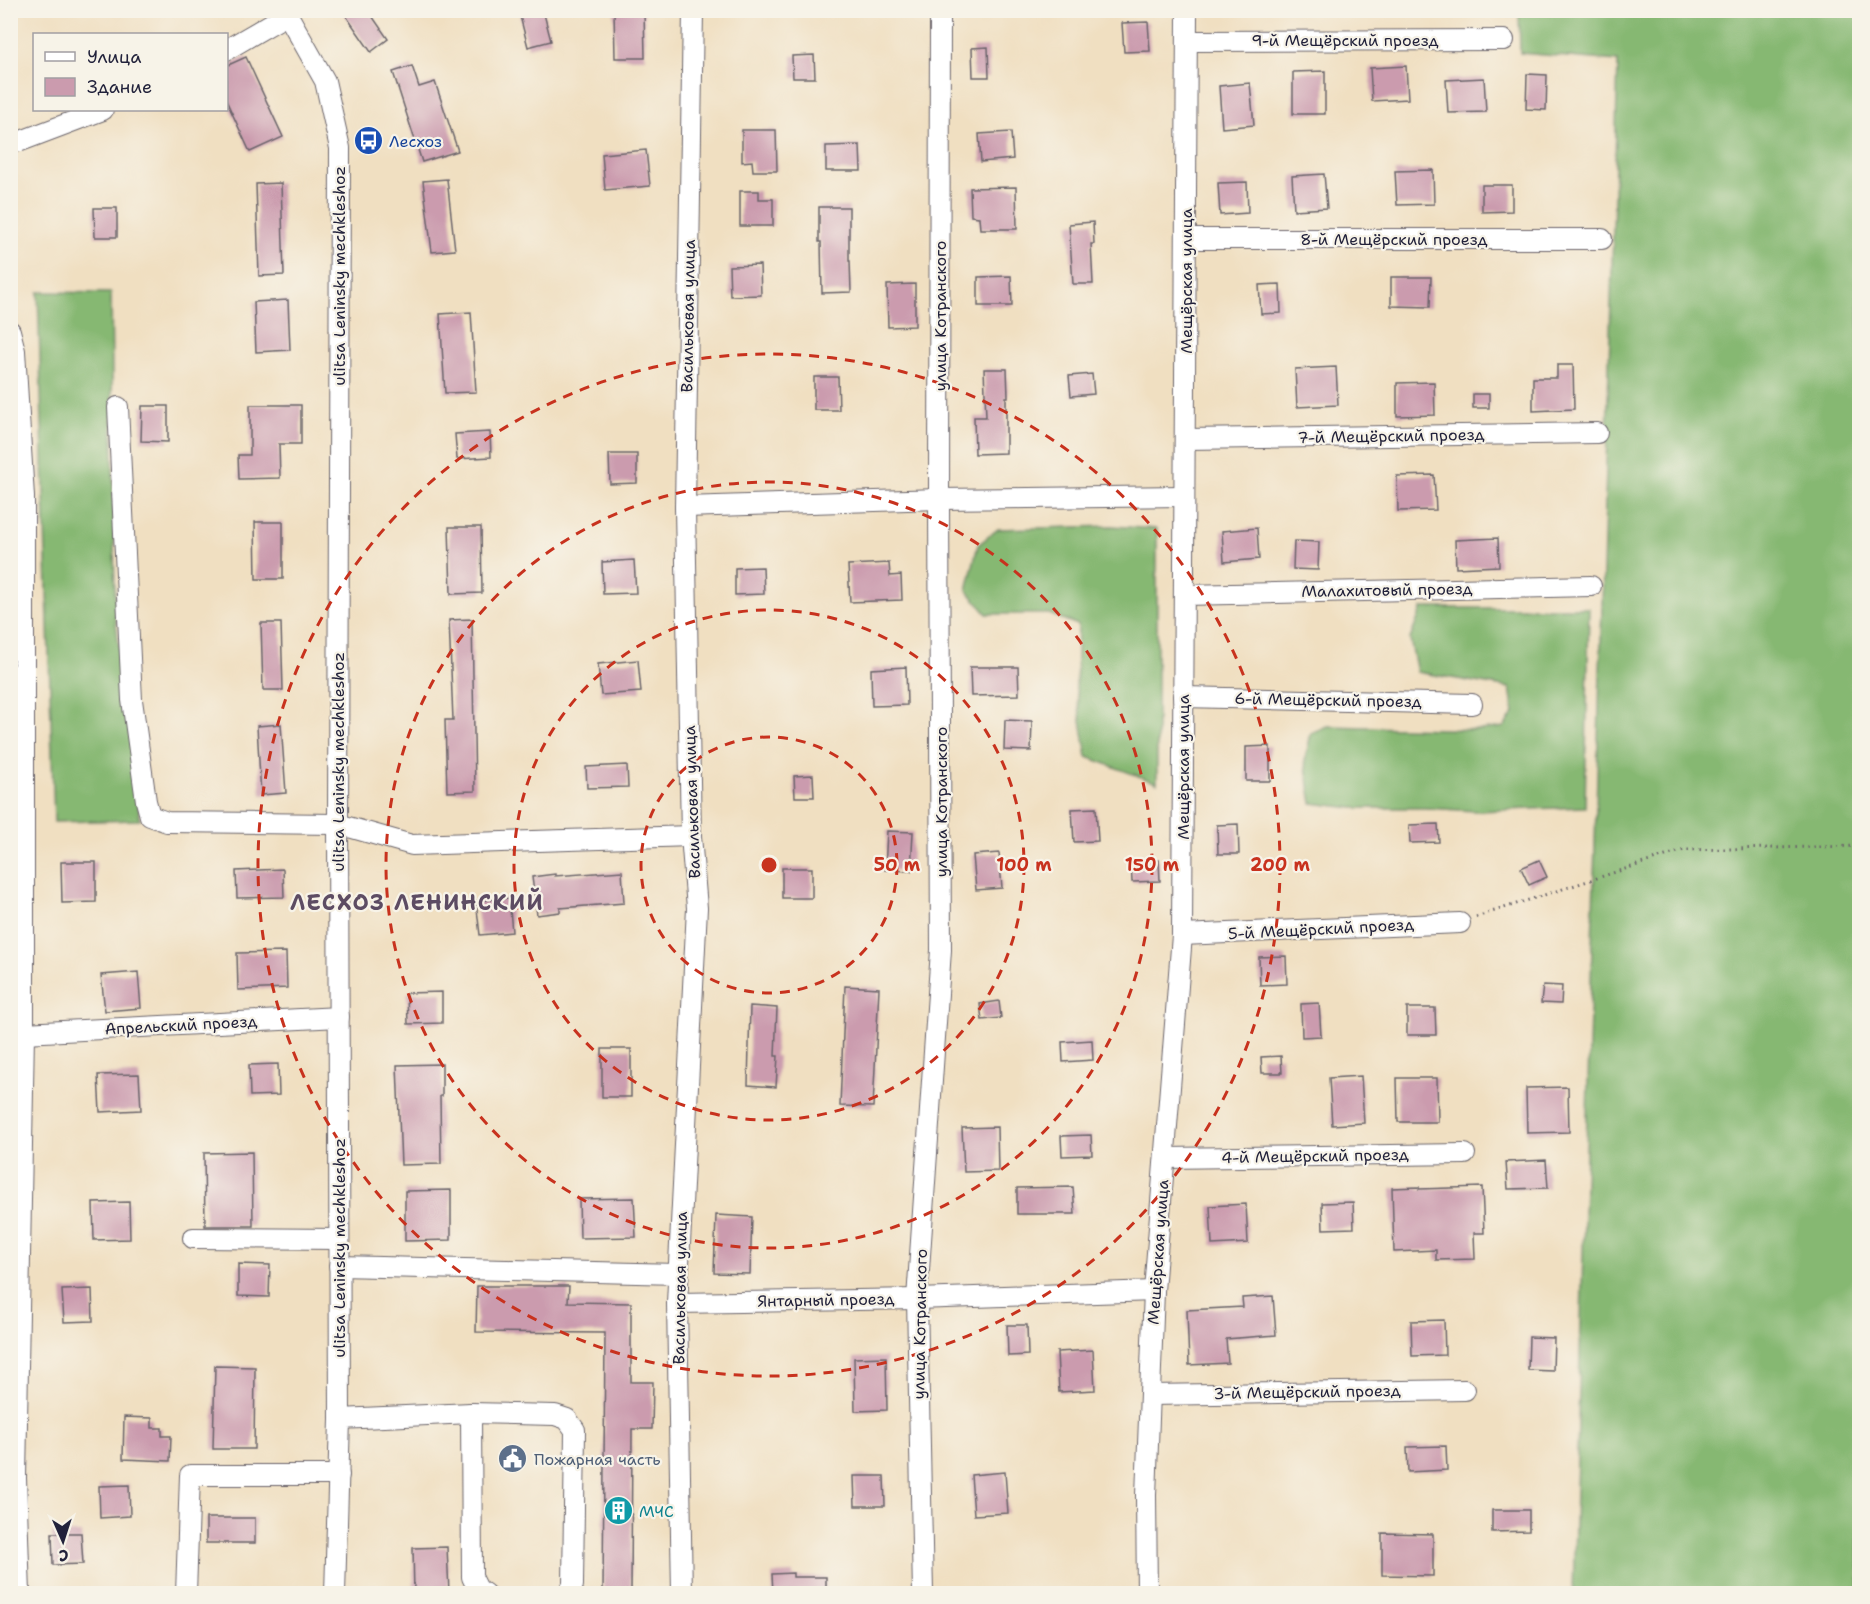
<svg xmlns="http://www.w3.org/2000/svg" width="1870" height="1604" font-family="'Shantell Sans',sans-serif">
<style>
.green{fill:#a8d785;stroke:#657c60;stroke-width:1.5}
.forest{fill:#86b872;stroke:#546d56;stroke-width:1.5}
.building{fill:#cb9bae}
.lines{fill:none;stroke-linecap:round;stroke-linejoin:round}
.minor-casing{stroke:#6a646a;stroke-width:22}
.path{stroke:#6a646a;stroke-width:3;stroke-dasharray:1.5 4.5;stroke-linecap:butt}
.minor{stroke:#fff;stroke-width:20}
.ring{fill:none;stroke:#c8321e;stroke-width:3;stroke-dasharray:10 8}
.labels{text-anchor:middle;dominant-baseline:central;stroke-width:4.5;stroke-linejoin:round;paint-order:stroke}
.street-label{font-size:16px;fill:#22223b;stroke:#f7f3e8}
.transit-label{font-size:16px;fill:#164399;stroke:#f7f3e8;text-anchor:start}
.service-label{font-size:16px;fill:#4e5e75;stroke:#f7f3e8;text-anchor:start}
.culture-label{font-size:16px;fill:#0d838f;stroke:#f7f3e8;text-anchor:start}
.district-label{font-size:22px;font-weight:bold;letter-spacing:1.5px;fill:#5d4c63;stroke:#f7f3e8}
.centre{fill:#c8321e;stroke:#f7f3e8;stroke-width:3}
.ring-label{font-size:18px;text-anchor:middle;font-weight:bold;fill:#c8321e;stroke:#f7f3e8;stroke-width:4.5;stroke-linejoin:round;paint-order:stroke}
</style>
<rect width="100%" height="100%" fill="#f7f3e8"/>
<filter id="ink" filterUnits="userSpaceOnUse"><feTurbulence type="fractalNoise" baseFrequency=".0167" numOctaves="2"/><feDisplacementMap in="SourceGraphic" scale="12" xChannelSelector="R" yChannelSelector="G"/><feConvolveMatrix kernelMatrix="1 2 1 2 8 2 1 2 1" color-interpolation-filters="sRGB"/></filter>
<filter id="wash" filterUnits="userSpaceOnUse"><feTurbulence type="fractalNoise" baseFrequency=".008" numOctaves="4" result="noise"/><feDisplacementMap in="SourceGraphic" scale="24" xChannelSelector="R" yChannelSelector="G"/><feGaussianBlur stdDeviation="1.35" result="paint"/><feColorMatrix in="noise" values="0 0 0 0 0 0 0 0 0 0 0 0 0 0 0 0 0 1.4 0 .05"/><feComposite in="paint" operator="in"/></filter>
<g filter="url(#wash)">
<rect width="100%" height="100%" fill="#f0dfc1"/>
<path class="green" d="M10,450L14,499L17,802L11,804Z"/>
<g class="forest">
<path d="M1519,11H1859V1593H1573L1618,61L1520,53Z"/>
<path d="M38,292L111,293L115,614L140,820L54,822Z"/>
<path d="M1112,526L1157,529V783L1087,757L1076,689L1078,625L1049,614H987L967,590L978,545L998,529Z"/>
<path d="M1422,608H1589L1585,807L1476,811L1425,808H1353L1312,803L1305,761L1311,733L1327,726L1481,730L1504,727L1514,713L1510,688L1417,672L1410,639Z"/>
</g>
<g id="blocks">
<g class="building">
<path d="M342,10H368L388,39L371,52Z"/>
<path d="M543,10L551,41L528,47L520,16Z"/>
<path d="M614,10H644L645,58H615Z"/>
<path d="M1148,22L1150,51L1124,52L1122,23Z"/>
<path d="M988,47L989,77H973L972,48Z"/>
<path d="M814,55L815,78H793L792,56Z"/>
<path d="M246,57L283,137L250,152L226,100V66Z"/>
<path d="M412,66L419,87L435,82L458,151L422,162L393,72Z"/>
<path d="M1406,66L1408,99L1372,101L1370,68Z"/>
<path d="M1325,71V114H1293V72Z"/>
<path d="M1527,74L1547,75L1546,110L1526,109Z"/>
<path d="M1484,78L1486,112L1448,113L1446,80Z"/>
<path d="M1250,83L1254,125L1222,128L1219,86Z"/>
<path d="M742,130H776L777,171H753L752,161L742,162Z"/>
<path d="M1011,132L1013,159L981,162L979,134Z"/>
<path d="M860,145L861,171H826V146Z"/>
<path d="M646,150L650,186L605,190L602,154Z"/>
<path d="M1433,170L1434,204L1397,205L1395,171Z"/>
<path d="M1324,174L1327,208L1294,210L1292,176Z"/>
<path d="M447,179L455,250L432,252L423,181Z"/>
<path d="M1247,182L1248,213L1220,215L1218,183Z"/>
<path d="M281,183L284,275L259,276L256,184Z"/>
<path d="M1482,185H1512V211L1482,212Z"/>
<path d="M1016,187L1017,229H980L979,217L971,216L970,188Z"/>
<path d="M740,191H759V199H773V226H740Z"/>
<path d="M819,207H849V261H850L851,292L822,293L821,242H819Z"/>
<path d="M94,208H117V237H95Z"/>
<path d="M1093,222L1094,244H1091L1093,284H1073L1069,224Z"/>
<path d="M760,265L761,295L730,296L729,266Z"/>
<path d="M1011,276L1012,306H978V277Z"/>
<path d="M1391,277H1431L1430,307L1391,306Z"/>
<path d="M915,284V326L888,327L887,285Z"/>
<path d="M1280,284L1281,313L1261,314L1259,285Z"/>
<path d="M288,300L290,350L256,352L254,302Z"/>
<path d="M471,312L476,392L445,393L440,314Z"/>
<path d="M1557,365H1573L1574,409L1533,411V378H1557Z"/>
<path d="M1336,367L1338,405L1297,407L1295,369Z"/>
<path d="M984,369H1007L1008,397H1006V453L975,454L974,417H986Z"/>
<path d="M1092,374L1094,394L1071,396L1069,376Z"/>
<path d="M814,377H838L839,410H814Z"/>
<path d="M1434,382L1435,415L1397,416V383Z"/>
<rect x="1473" y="394" width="16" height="14"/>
<path d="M250,405H301V444H279L280,478L239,479L238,455H250Z"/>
<path d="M142,406H168V442L141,441Z"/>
<path d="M490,432L491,457L457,459L455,434Z"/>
<path d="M609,454H637V483L610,484Z"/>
<path d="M1434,475L1436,510L1398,511L1397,476Z"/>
<path d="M255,522H283V579H256Z"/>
<path d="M449,527H481L482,593L451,594Z"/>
<path d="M1257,528L1259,559L1224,562L1222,531Z"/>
<path d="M1498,538L1499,566L1456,568L1455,540Z"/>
<path d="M1294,541L1319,542L1318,570L1293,569Z"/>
<path d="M634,560L636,593L603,594L602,562Z"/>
<path d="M889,563L890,576L901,575L902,600L850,602L848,565Z"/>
<path d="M763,567L764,594L735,595V568Z"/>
<path d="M472,619L475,791L447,792L445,720H453L449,620Z"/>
<path d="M261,623H281L283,690H263Z"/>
<path d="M638,660L641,692L601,695L598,664Z"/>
<path d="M906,667L907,705L872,706L871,669Z"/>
<path d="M970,667H1018L1019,695L971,696Z"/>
<path d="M1005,720L1032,721L1031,751L1004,750Z"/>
<path d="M281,724L286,793L261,795L257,726Z"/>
<path d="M1270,746V781H1246V747Z"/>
<path d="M627,765L628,787L587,788L586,767Z"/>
<path d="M813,775L814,797H795L794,776Z"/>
<path d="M1096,808L1098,841L1074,842L1072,809Z"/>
<path d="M1238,824L1239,854H1218L1217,825Z"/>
<path d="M1438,824L1439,842L1410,843L1409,825Z"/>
<path d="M887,831L913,832L911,871L885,870Z"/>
<path d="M999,853L1002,888L976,890L973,855Z"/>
<path d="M1159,860L1160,881L1132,882L1131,861Z"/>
<path d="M1539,860L1547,877L1529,885L1521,868Z"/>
<path d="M61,862H96V902L62,903Z"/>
<rect x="782" y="868" width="30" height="30"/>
<path d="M283,869L284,897L237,898L236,871Z"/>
<path d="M622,871L624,903L560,908V912L537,915L532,877L555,874V876Z"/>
<path d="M509,898L512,932L480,935L476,901Z"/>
<path d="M286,952L287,988L238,990L237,953Z"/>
<path d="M1286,956L1287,984L1260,985L1259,957Z"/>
<path d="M138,972L141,1008L105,1011L101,975Z"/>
<path d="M1543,985L1562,986L1561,1004L1541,1003Z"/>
<path d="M845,986L879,988L873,1107L840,1106Z"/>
<path d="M442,992V1023L408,1024L407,993Z"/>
<path d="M999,1001L1001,1018L982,1020L980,1004Z"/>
<path d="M1319,1003L1321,1036L1302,1037L1301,1004Z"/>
<path d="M750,1006L777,1008L775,1056H778L776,1087L748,1085Z"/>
<path d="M1407,1008H1435L1436,1035H1407Z"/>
<path d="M1092,1040L1093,1060L1063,1062L1062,1042Z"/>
<rect x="602" y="1049" width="29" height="48"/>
<path d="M1281,1056L1282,1073H1262L1261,1057Z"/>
<path d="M278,1064L279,1095L250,1096L249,1065Z"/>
<path d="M442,1064V1096H440L441,1164L401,1165L397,1065Z"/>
<path d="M139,1074L141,1110L100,1112L98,1075Z"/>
<path d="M1361,1076L1364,1123L1332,1125L1329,1078Z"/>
<path d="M1397,1078H1437L1438,1122H1398Z"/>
<path d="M1568,1087L1569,1132L1527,1133L1526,1088Z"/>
<path d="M997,1127L998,1171L964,1172L962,1128Z"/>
<path d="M1091,1135L1092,1155L1062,1156L1061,1136Z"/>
<path d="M252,1152L253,1226H205L204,1153Z"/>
<path d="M1546,1160L1548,1188L1508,1189L1506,1162Z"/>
<path d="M1073,1187L1075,1214H1017V1188Z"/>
<path d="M1419,1187V1189L1482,1187L1484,1233H1474L1475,1259L1436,1260V1250L1394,1252L1392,1188Z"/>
<path d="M451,1190V1240L405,1241V1191Z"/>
<path d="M634,1198L636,1237L580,1238L579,1199Z"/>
<path d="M129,1202L130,1239L94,1240L93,1203Z"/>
<path d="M1353,1202L1354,1228L1323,1229L1322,1203Z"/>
<path d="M1246,1204L1248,1243L1212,1245L1210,1206Z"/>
<path d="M716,1215L752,1217L750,1274L714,1273Z"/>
<path d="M238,1264L270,1265L269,1297L238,1296Z"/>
<path d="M477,1286H569L568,1302L631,1303V1382H653L652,1429H632L631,1593H603L605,1333L476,1332Z"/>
<path d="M92,1289L93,1321L64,1322L62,1290Z"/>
<path d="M1273,1296L1276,1335L1226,1339L1228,1363L1189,1365L1187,1310L1243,1307L1242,1298Z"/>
<path d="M1444,1320L1445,1355L1412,1356L1411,1321Z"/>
<path d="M1007,1325H1027L1028,1355L1008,1356Z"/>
<path d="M1529,1337L1554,1338L1553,1371L1528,1370Z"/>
<path d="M1093,1350L1095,1390L1059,1392L1057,1352Z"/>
<path d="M886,1357L887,1410L855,1411L854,1358Z"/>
<path d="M215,1366L255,1367L254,1449H213Z"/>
<path d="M124,1417L152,1418V1428H162V1436H171L170,1461L123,1459Z"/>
<path d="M1446,1446L1447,1470L1408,1472L1407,1447Z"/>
<path d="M1005,1472L1008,1513L974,1515L971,1475Z"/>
<path d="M854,1476H884L885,1506H855Z"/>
<path d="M129,1485L130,1516L100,1518L99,1486Z"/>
<path d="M1492,1510H1529V1531L1492,1532Z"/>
<rect x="206" y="1518" width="49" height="25"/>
<path d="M52,1533H81L83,1564L53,1565Z"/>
<path d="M1382,1533L1433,1534V1576L1382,1575Z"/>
<path d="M447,1547L449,1593H414L413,1548Z"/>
<path d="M793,1573V1577H826V1593H773L772,1574Z"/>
</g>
</g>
</g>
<g filter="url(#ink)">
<use href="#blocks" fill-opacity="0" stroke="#6a646a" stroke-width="1.5"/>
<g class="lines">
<defs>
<g id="minor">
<path d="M285,10L325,81L340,148L338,824L340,1419L335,1594"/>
<path d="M1187,41L1504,40"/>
<path d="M226,50L288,14"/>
<path d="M10,142L21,141L103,110"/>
<path d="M1187,239H1602"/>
<path d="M10,331L15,351L24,497V1033L16,1478L20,1594"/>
<path d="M118,407L132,700L146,801L150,816L167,822L338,824L412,845L691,836"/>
<path d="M1185,439L1597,433"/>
<path d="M685,507L939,499L1184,496"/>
<path d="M1184,595L1591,586"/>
<path d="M1183,697L1472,704"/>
<path d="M1182,935L1460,923"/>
<path d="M24,1033L339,1017"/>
<path d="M1165,1158L1465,1154"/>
<path d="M193,1238L339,1239"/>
<path d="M339,1266L678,1274"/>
<path d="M677,1303L917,1299L1154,1291"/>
<path d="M1150,1395L1465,1390"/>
<path d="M471,1413L472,1577L478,1589L485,1594"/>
<path d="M340,1419L471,1413L555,1415L567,1419L575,1430L573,1585L568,1594"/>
<path d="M186,1594L190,1475H339"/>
<path d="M682,1594L677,1303L697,908L691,836L685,507L693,10"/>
<path d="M923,1594L917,1299L941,950L939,499L940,10"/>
<path d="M1147,1594L1146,1495L1154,1291L1182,935L1187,10"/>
</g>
</defs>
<use href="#minor" class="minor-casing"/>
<path class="path" d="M1476,917L1684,850L1860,846"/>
<use href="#minor" class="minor"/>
</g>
</g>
<g class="ring">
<circle cx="769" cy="865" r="128"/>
<circle cx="769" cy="865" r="255"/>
<circle cx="769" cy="865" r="383"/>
<circle cx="769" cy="865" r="511"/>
</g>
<defs>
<symbol id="bus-disc" viewBox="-11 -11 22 22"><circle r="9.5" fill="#1a4fb4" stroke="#f7f3e8"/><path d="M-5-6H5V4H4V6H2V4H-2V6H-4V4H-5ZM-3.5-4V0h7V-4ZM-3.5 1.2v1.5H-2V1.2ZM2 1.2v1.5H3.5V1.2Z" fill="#fff"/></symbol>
<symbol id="civic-disc" viewBox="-11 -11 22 22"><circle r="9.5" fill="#5c6f8a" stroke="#f7f3e8"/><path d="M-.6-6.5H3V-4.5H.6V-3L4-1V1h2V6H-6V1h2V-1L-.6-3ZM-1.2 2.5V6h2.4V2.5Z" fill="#fff"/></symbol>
<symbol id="building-disc" viewBox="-11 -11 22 22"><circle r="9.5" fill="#0f9aa8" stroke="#f7f3e8"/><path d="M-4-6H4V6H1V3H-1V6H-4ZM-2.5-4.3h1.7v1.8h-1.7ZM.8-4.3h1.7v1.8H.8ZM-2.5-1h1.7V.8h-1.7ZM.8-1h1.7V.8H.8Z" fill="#fff"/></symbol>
</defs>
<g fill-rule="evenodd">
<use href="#bus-disc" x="352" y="124" width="33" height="33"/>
<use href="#civic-disc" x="496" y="1442" width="33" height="33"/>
<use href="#building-disc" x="602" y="1494" width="33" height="33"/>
</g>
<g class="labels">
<g class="street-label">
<text x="1345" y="40">9-й Мещёрский проезд</text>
<text x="1394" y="239">8-й Мещёрский проезд</text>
<text transform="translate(339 276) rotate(-90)">ulitsa Leninsky mechkleshoz</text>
<text transform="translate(1186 281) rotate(-90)">Мещёрская улица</text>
<text transform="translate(688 316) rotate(-89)">Васильковая улица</text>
<text transform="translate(940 316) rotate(-90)">улица Котранского</text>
<text transform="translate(1391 436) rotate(-1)">7-й Мещёрский проезд</text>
<text transform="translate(1387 590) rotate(-1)">Малахитовый проезд</text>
<text transform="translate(1328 700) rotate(1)">6-й Мещёрский проезд</text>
<text transform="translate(338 762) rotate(-90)">ulitsa Leninsky mechkleshoz</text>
<text transform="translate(1183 767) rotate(-90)">Мещёрская улица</text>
<text transform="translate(692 802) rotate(-92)">Васильковая улица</text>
<text transform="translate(941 802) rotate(-90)">улица Котранского</text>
<text transform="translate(1321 929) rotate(-3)">5-й Мещёрский проезд</text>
<text transform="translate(181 1025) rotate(-3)">Апрельский проезд</text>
<text transform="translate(1315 1156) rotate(-1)">4-й Мещёрский проезд</text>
<text transform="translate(339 1248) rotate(-90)">ulitsa Leninsky mechkleshoz</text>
<text transform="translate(1158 1252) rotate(-86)">Мещёрская улица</text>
<text transform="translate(680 1288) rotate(-89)">Васильковая улица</text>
<text transform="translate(826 1300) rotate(-1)">Янтарный проезд</text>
<text transform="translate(920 1324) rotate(-89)">улица Котранского</text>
<text transform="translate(1307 1392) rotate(-1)">3-й Мещёрский проезд</text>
</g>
<g class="transit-label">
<text x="389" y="141">Лесхоз</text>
</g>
<g class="service-label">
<text x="534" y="1459">Пожарная часть</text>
</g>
<g class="culture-label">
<text x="639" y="1511">МЧС</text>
</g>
<g class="district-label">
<text x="417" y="902">ЛЕСХОЗ ЛЕНИНСКИЙ</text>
</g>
</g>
<circle cx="769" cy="865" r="9" class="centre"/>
<g class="ring-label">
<text x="897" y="871">50 m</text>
<text x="1024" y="871">100 m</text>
<text x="1152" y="871">150 m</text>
<text x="1280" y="871">200 m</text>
</g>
<rect width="1870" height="1604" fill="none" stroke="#f7f3e8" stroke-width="36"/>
<rect x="33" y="33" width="195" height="78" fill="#f7f3e8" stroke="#a29fa3" stroke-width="1.5"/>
<rect x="45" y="52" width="30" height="9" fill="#ffffff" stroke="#a29fa3" stroke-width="1.5"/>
<text x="87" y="63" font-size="18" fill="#22223b">Улица</text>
<rect x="45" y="78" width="30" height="18" fill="#cb9bae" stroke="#a29fa3" stroke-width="1.5"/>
<text x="87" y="93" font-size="18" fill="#22223b">Здание</text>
<g transform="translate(63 1541) rotate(177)" stroke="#f7f3e8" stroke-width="4.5" paint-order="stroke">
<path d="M0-4.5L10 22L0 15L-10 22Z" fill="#22223b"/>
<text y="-9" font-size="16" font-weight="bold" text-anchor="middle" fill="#22223b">С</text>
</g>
</svg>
